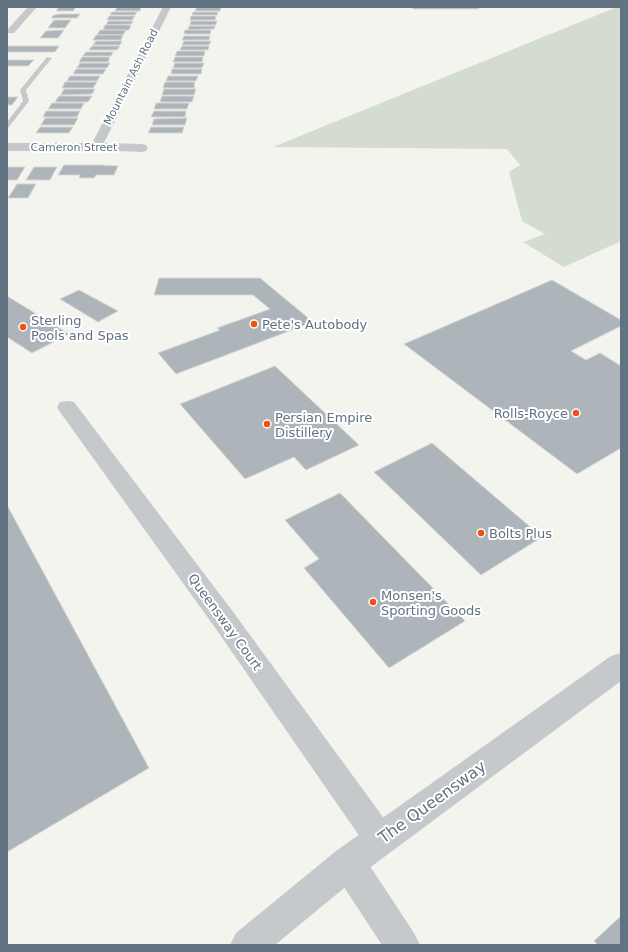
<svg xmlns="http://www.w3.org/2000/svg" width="628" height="952" font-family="'DejaVu Sans',sans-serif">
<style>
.green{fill:#d4dcd0}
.building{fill:#aeb5ba;stroke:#d5d5d3}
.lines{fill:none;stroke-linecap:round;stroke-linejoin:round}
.service{fill:#c6c9cc;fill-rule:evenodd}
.minor{fill:#c6c9cc;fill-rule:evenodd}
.tertiary{fill:#c6c9cc;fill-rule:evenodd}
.poi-dot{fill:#f05214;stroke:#fff;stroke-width:1.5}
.labels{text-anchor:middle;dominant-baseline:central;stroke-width:4;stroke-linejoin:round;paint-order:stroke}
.far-street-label{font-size:11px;fill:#617283;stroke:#fff}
.poi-label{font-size:13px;fill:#617283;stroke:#fff;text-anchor:start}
.street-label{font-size:13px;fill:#617283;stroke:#fff}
.near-street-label{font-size:16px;fill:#617283;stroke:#fff}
</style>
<rect width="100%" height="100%" fill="#f4f4ef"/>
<path class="green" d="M617,7H621V241L564,267L523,242L545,234L522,221L509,172L520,165L507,149L273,147Z"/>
<g class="building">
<path d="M59,7H76L73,11H56Z"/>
<path d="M117,7H141L140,11H115Z"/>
<path d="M197,7H221L220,11H195Z"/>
<path d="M412,7H478L479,9H413Z"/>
<path d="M112,12H137L135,15H110Z"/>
<path d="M193,12H218L217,15H192Z"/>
<path d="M61,14H80L77,18H51L54,15Z"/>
<path d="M109,16H135L132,20H107Z"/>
<path d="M191,16H216L215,20H190Z"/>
<path d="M54,20H71L65,28H48Z"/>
<path d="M108,21H133L131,24L106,25Z"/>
<path d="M191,21H217L216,25H190Z"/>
<path d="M105,25H131L129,30H103Z"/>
<path d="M189,26H215L214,29L188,30Z"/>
<path d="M64,30L58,38H40L46,31Z"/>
<path d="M100,30H126L123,35H97Z"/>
<path d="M185,30H211L210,34H184Z"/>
<path d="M96,35H123L121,40H93Z"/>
<path d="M184,36H210L209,40H182Z"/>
<path d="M96,41H122L120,45H93Z"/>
<path d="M184,41H211L209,45H182Z"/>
<path d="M7,46H59L55,52H7Z"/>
<path d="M92,46H120L117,50H89Z"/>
<path d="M182,46H209L208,50H180Z"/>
<path d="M177,51H205L204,56H175Z"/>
<path d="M86,52H113L111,56H83Z"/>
<path d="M82,57H110L108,62H79Z"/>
<path d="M175,57H203L202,62H173Z"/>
<path d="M7,60H34L28,66H7Z"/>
<path d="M80,63H110L107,68H77Z"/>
<path d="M175,63H204L202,68H173Z"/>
<path d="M76,69H106L103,74H73Z"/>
<path d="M172,69H202L201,74H171Z"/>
<path d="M70,76H100L97,81H67Z"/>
<path d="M168,76H198L196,81H166Z"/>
<path d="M65,82H97L93,88H62Z"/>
<path d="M165,82H195L194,88H163Z"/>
<path d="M64,89H95L92,94L61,95Z"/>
<path d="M164,89H196L194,95H162Z"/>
<path d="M59,96H92L88,102H55Z"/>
<path d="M162,96H194L192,102H160Z"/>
<path d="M7,97H18L12,105H7Z"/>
<path d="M52,103H84L81,109H48Z"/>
<path d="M156,103H189L187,109H154Z"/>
<path d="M46,111H80L77,117H43Z"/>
<path d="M154,111H186L185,117H151Z"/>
<path d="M45,118H78L74,125H41Z"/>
<path d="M187,118L185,125H152L154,119Z"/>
<path d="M40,127H73L69,133H36Z"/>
<path d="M151,127H184L182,133H148Z"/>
<path d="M64,165H100L118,166L114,175H96L94,178H79L80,175H58Z"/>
<path d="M7,167H25L17,180H7Z"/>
<path d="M34,167H57L50,180H26Z"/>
<path d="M17,184H36L28,198H8Z"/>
<path d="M159,278H260L313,322L176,374L158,353L220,330L217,328L270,309L253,295H154Z"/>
<path d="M552,280L621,320V326L571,351L586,360L600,353L621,366V448L577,474L404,344Z"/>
<path d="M79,290L118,311L98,322L60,299Z"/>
<path d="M7,296L69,334L32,353L7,337Z"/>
<path d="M275,366L359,445L306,470L294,457L245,479L180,404Z"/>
<path d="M432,443L542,537L481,575L374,472Z"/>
<path d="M340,493L465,621L389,668L304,568L319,559L285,520Z"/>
<path d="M7,505L149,768L7,852Z"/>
<path d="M621,916V945H598L594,941Z"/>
</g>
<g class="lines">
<path class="service" d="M47,57L52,58L26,90L29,101L9,127L7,128V122L23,101L20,90Z"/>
<g class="minor">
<path d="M28,7H37L14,33H8V29Z"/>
<path d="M163,7H171L104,143L142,144L146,145L148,148L146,151L142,152L92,150L90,147Z"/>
<path d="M67,401L74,402L234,613L391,828L396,839L391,850L380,855L369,850L216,629L60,412L57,407L60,402Z"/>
<path d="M348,847L360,851L414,933L420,945H382L336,875L332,863L336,851Z"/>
</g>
<g class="tertiary">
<path d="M7,143H96L100,144L102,147L100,150L96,151H7Z"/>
<path d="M621,653V681L360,875L275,945H230L236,933L336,851L611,656Z"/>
</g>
</g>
<g class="poi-dot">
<circle cx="254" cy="324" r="4"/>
<circle cx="23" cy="327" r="4"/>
<circle cx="576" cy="413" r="4"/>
<circle cx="267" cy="424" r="4"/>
<circle cx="481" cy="533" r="4"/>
<circle cx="373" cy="602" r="4"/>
</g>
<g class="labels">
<g class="far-street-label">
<text transform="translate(131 77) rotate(-63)">Mountain Ash Road</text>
<text x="74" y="147">Cameron Street</text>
</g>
<g class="poi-label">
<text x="31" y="320">Sterling<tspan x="31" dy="15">Pools and Spas</tspan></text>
<text x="262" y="324">Pete's Autobody</text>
<text x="568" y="413" text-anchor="end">Rolls-Royce</text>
<text x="275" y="417">Persian Empire<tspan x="275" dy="15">Distillery</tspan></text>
<text x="489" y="533">Bolts Plus</text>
<text x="381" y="595">Monsen's<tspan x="381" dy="15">Sporting Goods</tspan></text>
</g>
<g class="street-label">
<text transform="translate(225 622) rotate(54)">Queensway Court</text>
</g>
<g class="near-street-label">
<text transform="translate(432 802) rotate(-36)">The Queensway</text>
</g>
</g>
<rect width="628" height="952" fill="none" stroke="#617283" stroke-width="16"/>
</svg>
